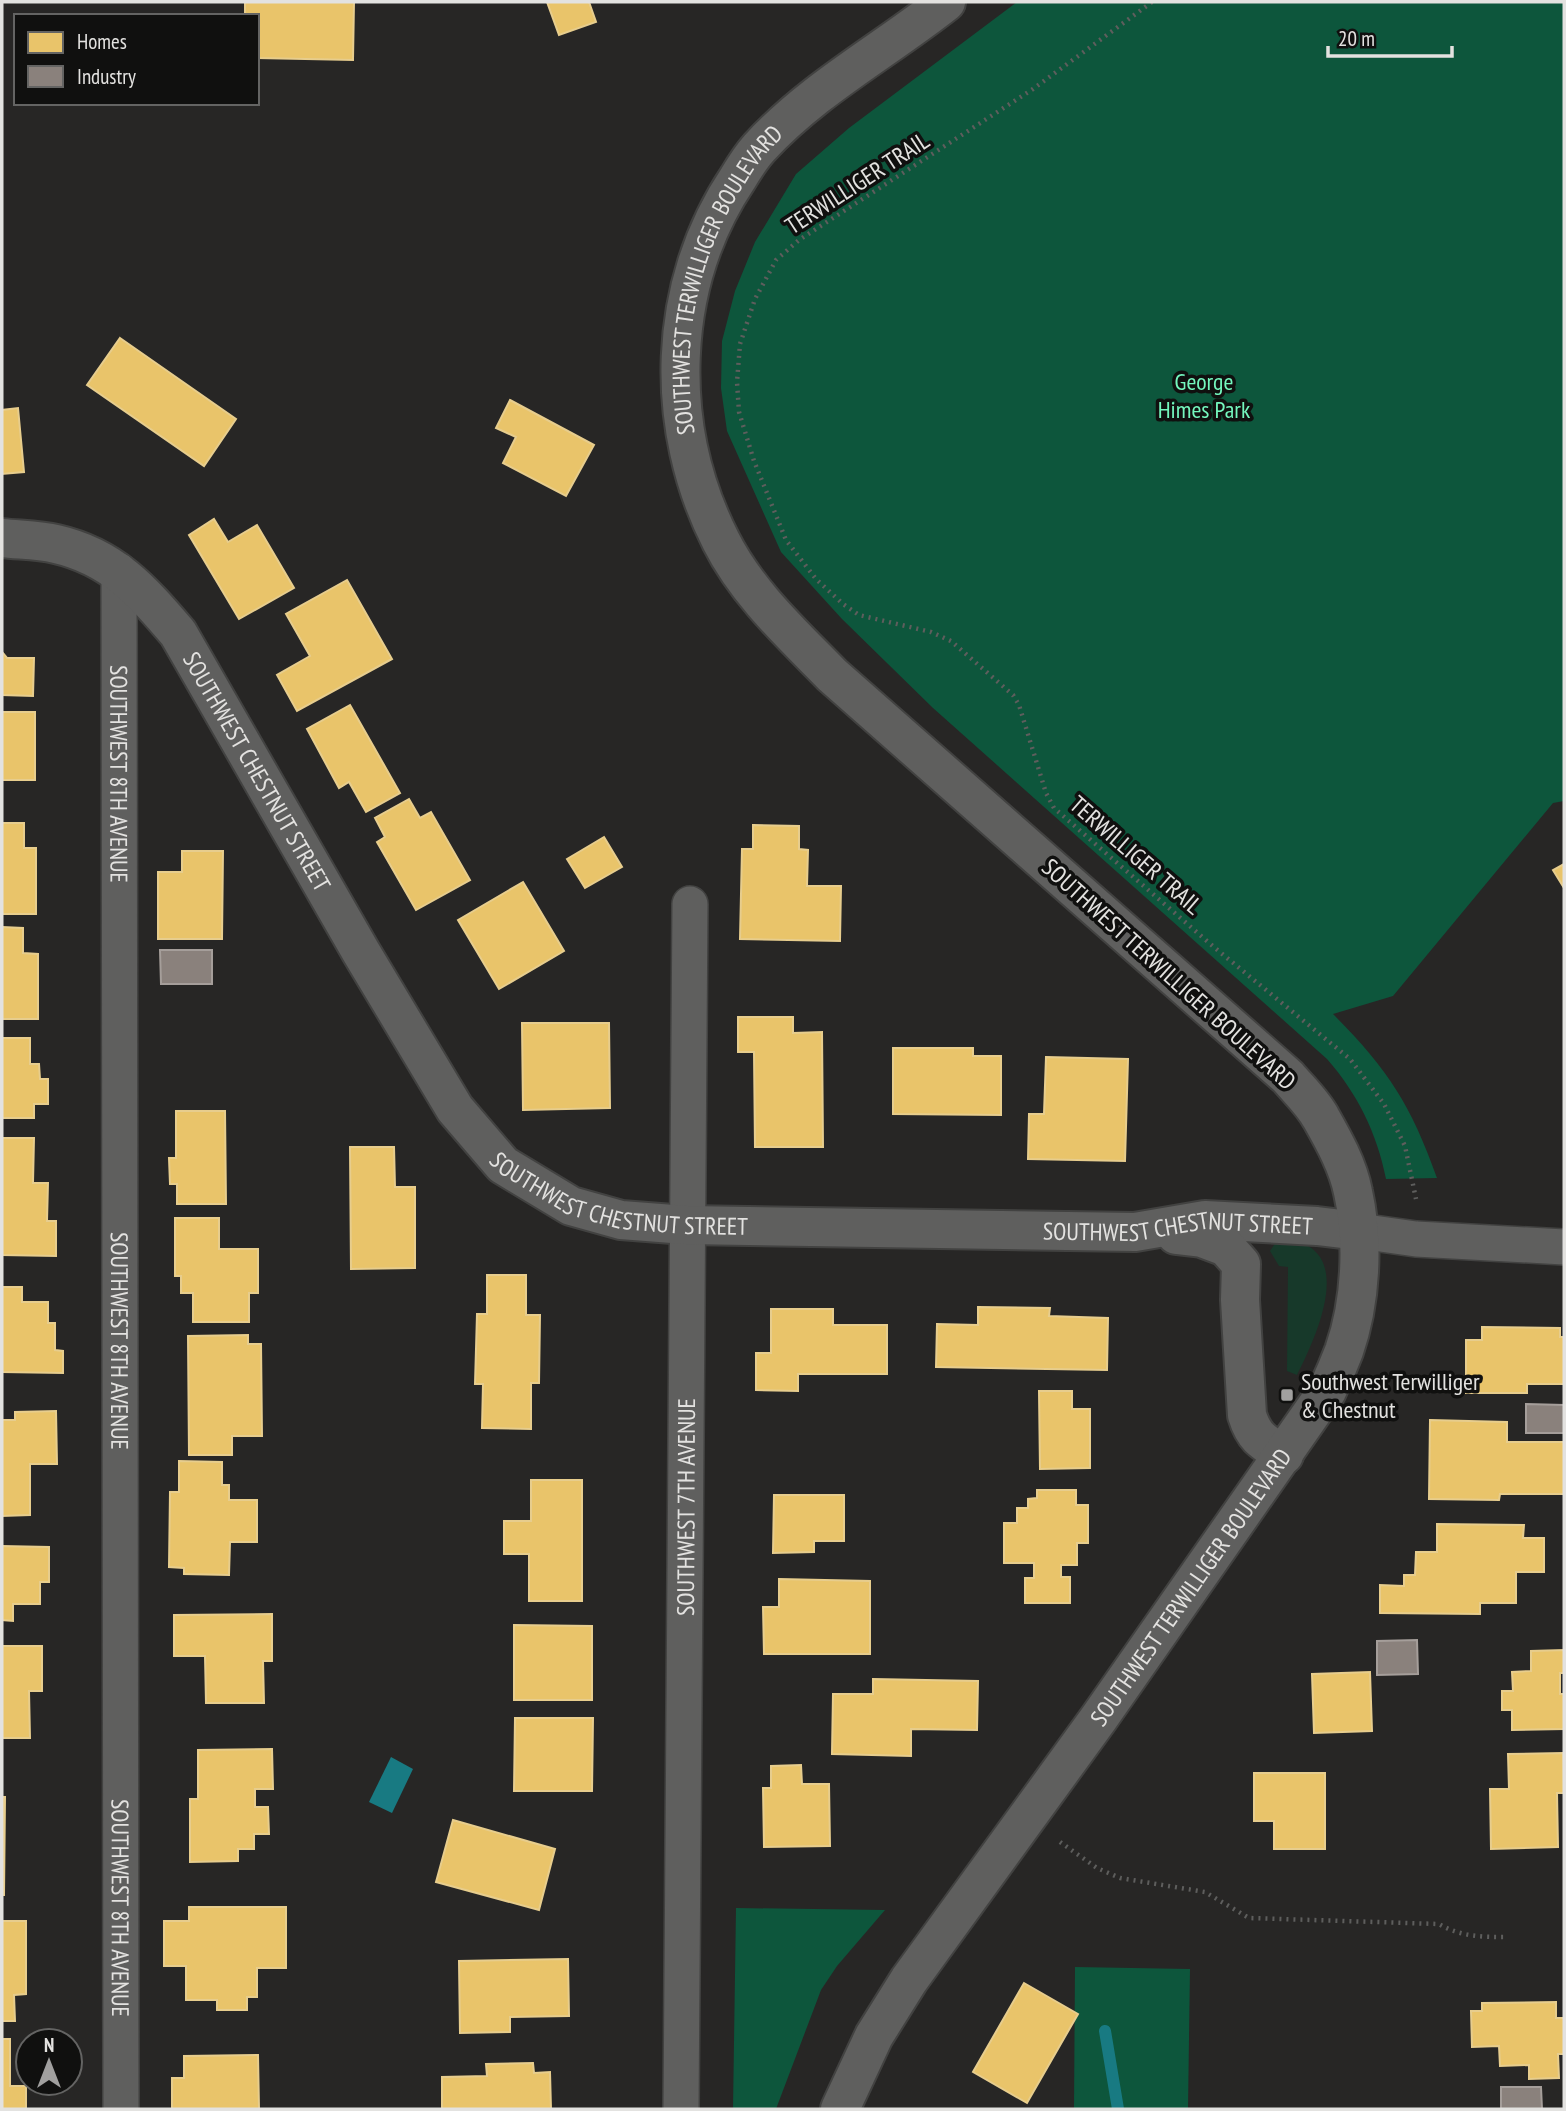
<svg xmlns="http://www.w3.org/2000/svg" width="1566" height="2111" font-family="'PT Sans Narrow',sans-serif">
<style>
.green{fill:#17392a}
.forest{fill:#0d563c}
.water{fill:#187a82}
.homes{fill:#e9c46a;stroke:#e7cd8d;stroke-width:2}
.industry{fill:#8a817c;stroke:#a59e9a;stroke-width:2}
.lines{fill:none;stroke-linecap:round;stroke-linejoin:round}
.stream{stroke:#187a82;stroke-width:12}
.minor-casing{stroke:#424241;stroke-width:38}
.tertiary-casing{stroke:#424241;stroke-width:42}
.secondary-casing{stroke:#424241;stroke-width:42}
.path{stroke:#5e5e5d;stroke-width:4.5;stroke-dasharray:2 5;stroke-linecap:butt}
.minor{stroke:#5f5f5e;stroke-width:35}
.tertiary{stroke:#5f5f5e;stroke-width:38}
.secondary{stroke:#5f5f5e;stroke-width:38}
.poi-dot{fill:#a1a09f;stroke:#10100f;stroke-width:2.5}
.labels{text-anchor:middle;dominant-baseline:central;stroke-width:7;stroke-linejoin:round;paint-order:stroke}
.street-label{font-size:24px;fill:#e3e2e0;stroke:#10100f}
.park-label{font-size:24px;fill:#74f7be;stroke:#10100f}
.poi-label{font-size:24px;fill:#e3e2e0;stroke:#10100f;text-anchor:start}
</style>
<rect width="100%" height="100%" fill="#272625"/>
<path class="green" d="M1276,1242C1285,1242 1299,1241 1308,1246C1349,1269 1312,1345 1297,1375L1287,1371L1288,1267L1279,1266L1270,1251Z"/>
<g class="forest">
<path d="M1017,2H1564V801L1553,803L1393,996L1333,1014C1388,1069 1411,1105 1437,1178L1386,1179C1377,1133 1357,1093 1327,1059L933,708L842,619L781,552L727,431L721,388L722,341L735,291L755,242L796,174L849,128Z"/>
<path d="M736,1908L885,1910L837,1966L821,1990L776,2109H733Z"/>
<path d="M1075,1967L1190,1969L1188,2109H1074Z"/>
</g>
<path class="water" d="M391,1757L413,1769L392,1813L369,1802Z"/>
<g class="homes">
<path d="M245,2H354L353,60L257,58V16H245Z"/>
<path d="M547,2H589L596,22L559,35Z"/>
<path d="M120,338L236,419L204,466L87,385Z"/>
<path d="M510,400L594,445L566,496L503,463L516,437L496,428Z"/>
<path d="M18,408L24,472L2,474V410Z"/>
<path d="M214,519L228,542L257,525L294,588L239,619L189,535Z"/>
<path d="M347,580L392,659L297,711L277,675L310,656L286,614Z"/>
<path d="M2,652L7,658H34L33,696L2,695Z"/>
<path d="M350,705L400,793L366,812L349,782L339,788L307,729Z"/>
<rect x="2" y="712" width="33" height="68"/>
<path d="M409,799L420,818L431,812L470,880L416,910L377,842L385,837L375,818Z"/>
<path d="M2,823H24V848H36V914H2Z"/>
<path d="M753,825L799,826V849L808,850L807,886H841L840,941L740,939L742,849H753Z"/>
<path d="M604,837L622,867L585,888L567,859Z"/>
<path d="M182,851H223L222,939H158V872H182Z"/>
<path d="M1564,864V888L1553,870Z"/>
<path d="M523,882L564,951L499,989L458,920Z"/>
<path d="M2,927L23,928V953L38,954V1019H2Z"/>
<path d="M738,1017H793V1033L822,1032L823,1147H755L754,1052H738Z"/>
<path d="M522,1023H609L610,1108L523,1110Z"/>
<path d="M2,1038H30V1064H39L40,1079H48V1104H34V1118H2Z"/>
<path d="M893,1048H973V1056H1001V1115L893,1114Z"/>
<path d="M1046,1057L1128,1059L1125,1161L1028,1159L1029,1114H1044Z"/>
<path d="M176,1111H225L226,1204H177V1184H170L169,1158H176Z"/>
<path d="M2,1138H34L33,1183H48L47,1221H56V1256L2,1255Z"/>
<path d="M350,1147H394L395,1187H415V1268L351,1269Z"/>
<path d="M175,1218H219V1249H258V1293H249V1322H193V1293H181V1276H175Z"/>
<path d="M487,1275H526V1315H540L539,1383H531V1429L482,1428L483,1384H475L477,1314H487Z"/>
<path d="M2,1287H22V1302H48V1323H55V1350L63,1351V1373L2,1372Z"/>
<path d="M978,1307L1050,1308L1049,1316L1108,1318L1107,1370L936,1367L937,1324L978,1325Z"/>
<path d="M771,1309H833V1325H887V1374H798V1391L756,1390V1353H771Z"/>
<path d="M1482,1327L1560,1328V1337H1564V1384H1527V1393H1466V1340H1482Z"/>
<path d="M248,1335V1344H261L262,1436H232V1455H189L188,1336Z"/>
<path d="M1039,1391H1072V1409H1090V1468L1040,1469Z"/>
<path d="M56,1411L57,1464H30V1515L2,1516V1420H15V1412Z"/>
<path d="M1430,1420L1507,1422V1442H1564V1494H1500L1499,1500L1429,1499Z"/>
<path d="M179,1461L222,1462V1485H229V1500H257V1542H230L229,1575L184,1574V1568L169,1567L170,1492H179Z"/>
<path d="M531,1480H582V1601H529V1554H504V1521H531Z"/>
<path d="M1037,1490H1076V1505H1088V1543H1077V1565H1061V1577H1070V1603H1025V1578H1034V1563H1004V1523H1017V1508H1028V1499L1037,1498Z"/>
<path d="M774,1495H844V1541H814V1552L773,1553Z"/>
<path d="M1437,1524L1524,1525L1523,1538H1544V1572H1516V1603H1480V1614L1380,1613V1585L1404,1586V1575H1415L1416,1552H1437Z"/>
<path d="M2,1546L49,1547V1582H40V1604H13V1621L2,1620Z"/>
<path d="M779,1579L870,1581V1654H764L763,1607H779Z"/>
<path d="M272,1614V1661H263L264,1703H206L205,1656H174V1615Z"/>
<path d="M514,1625L592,1626V1700H514Z"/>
<path d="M2,1646H42V1691H29L30,1738H2Z"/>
<path d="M1564,1650V1673H1560V1694H1564V1729L1512,1730V1710H1502V1691H1513L1512,1672L1531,1671V1651Z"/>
<path d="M1370,1672L1372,1731L1314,1733L1312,1674Z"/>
<path d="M873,1679L978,1681L977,1730L911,1729V1756L832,1754L833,1694H873Z"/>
<path d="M515,1718H593L592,1791H514Z"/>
<path d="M272,1749L273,1789H255V1807H268L269,1834H254V1849H238V1861L190,1862V1799H198V1750Z"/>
<path d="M1563,1753L1564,1793H1557L1558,1847L1491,1849L1490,1789H1509L1508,1754Z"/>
<path d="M801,1765L802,1784H829L830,1846L764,1847L763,1788H771V1766Z"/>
<path d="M1254,1773H1325V1849H1274V1821H1254Z"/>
<path d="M2,1797H5L4,1895H2Z"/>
<path d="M453,1820L555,1849L539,1910L436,1882Z"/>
<path d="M189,1907H286V1968H257V1997H247V2010H217V2000H186V1966H164V1921H189Z"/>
<path d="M2,1921H26V1994L14,1995L15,2021H2Z"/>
<path d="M568,1959L569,2016L510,2017V2032L460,2033L459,1961Z"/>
<path d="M1024,1983L1078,2014L1027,2103L973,2072Z"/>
<path d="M1556,2002V2018H1564V2054H1558L1559,2078L1529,2079V2065L1500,2066L1499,2046L1472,2047L1471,2011H1482V2003Z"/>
<path d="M2,2039H10V2086H26V2109H2Z"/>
<path d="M258,2055L259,2109H172V2078H184V2056Z"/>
<path d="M533,2063L534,2073L550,2072L551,2109H442V2077L487,2076L486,2064Z"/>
</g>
<g class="industry">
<path d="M160,950H212V984H161Z"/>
<path d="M1526,1404L1564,1405V1433H1526Z"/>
<path d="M1417,1640L1418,1674L1377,1675V1641Z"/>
<path d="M1501,2087H1541L1542,2109H1501Z"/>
</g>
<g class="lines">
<path class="stream" d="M1105,2031L1118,2109"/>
<defs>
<g id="minor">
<path id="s1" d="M119,571L121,2109"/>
<path d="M1359,1231L1416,1239L1564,1247"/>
<path id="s2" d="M681,2109C686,1707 685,1305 690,904"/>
</g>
<g id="tertiary">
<path id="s3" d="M2,538C20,540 39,540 56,544C113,557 142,591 178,633L361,952L455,1109L503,1165L571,1206L621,1220L686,1225L1135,1232L1205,1220L1317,1226L1359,1231"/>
<path d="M1176,1235L1202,1238L1226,1247L1241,1264L1240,1300L1247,1415C1254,1438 1263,1442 1284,1455"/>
</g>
<g id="secondary">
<path id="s4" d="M840,2109L874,2036L909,1980L1099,1718L1327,1391C1333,1378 1339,1364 1344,1351C1361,1302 1364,1242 1353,1192C1348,1166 1334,1141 1321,1118C1313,1103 1299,1090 1288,1077L832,675C793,635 747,593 721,541C663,427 666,285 738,178C744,168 751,157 759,148C813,89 884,51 946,2"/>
</g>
</defs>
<use href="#minor" class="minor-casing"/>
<use href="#tertiary" class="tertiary-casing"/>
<use href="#secondary" class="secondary-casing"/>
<g class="path">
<path d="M1152,2L1033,89L799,240L776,260L755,299L740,344L737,382L739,412L754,461L786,540L816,579L843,604L859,615L931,632L951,641L1013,695L1019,705L1046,793L1054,808L1215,948L1350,1059L1384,1104L1405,1146L1416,1199"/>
<path d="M1060,1842L1097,1868L1120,1878L1205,1892L1249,1918L1439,1924C1461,1937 1483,1937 1508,1937"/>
</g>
<use href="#minor" class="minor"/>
<use href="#tertiary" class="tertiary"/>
<use href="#secondary" class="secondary"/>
</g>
<rect class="poi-dot" x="1280" y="1388" width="14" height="14" rx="3.5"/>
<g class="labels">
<g class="street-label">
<text transform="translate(857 183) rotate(-33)">TERWILLIGER TRAIL</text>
<text stroke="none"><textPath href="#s4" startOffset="2268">SOUTHWEST TERWILLIGER BOULEVARD</textPath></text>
<text stroke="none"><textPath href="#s3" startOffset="368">SOUTHWEST CHESTNUT STREET</textPath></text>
<text stroke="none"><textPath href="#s1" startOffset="203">SOUTHWEST 8TH AVENUE</textPath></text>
<text transform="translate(1136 855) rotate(41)">TERWILLIGER TRAIL</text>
<text transform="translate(1169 974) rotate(42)">SOUTHWEST TERWILLIGER BOULEVARD</text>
<text stroke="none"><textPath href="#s3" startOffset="956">SOUTHWEST CHESTNUT STREET</textPath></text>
<text stroke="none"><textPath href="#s3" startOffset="1522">SOUTHWEST CHESTNUT STREET</textPath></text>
<text stroke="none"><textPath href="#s1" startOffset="770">SOUTHWEST 8TH AVENUE</textPath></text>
<text stroke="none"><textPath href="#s2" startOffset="602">SOUTHWEST 7TH AVENUE</textPath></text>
<text stroke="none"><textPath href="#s4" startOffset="630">SOUTHWEST TERWILLIGER BOULEVARD</textPath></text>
<text stroke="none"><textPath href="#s1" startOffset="1337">SOUTHWEST 8TH AVENUE</textPath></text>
</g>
<g class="park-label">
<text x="1204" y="381">George<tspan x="1204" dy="28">Himes Park</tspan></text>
</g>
<g class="poi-label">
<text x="1301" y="1381">Southwest Terwilliger<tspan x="1301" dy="28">&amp; Chestnut</tspan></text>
</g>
</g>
<rect width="1566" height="2111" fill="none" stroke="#e3e2e0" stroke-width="7"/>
<rect x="14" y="14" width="245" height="91" fill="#10100f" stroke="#646463" stroke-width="2"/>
<rect x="28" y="32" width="35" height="21" fill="#e9c46a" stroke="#646463" stroke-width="2"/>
<text x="77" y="49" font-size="21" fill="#e3e2e0">Homes</text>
<rect x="28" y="66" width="35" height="21" fill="#8a817c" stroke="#646463" stroke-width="2"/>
<text x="77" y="84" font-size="21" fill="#e3e2e0">Industry</text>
<g transform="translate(49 2062)"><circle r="33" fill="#10100f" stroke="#646463" stroke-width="2"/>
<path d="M0-5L12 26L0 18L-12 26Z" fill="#a1a09f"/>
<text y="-10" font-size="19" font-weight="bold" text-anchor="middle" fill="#e3e2e0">N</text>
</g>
<path d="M1328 46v10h124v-10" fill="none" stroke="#e3e2e0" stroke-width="3.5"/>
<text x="1338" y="46" font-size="21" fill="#e3e2e0" stroke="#10100f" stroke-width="5" paint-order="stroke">20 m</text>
</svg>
